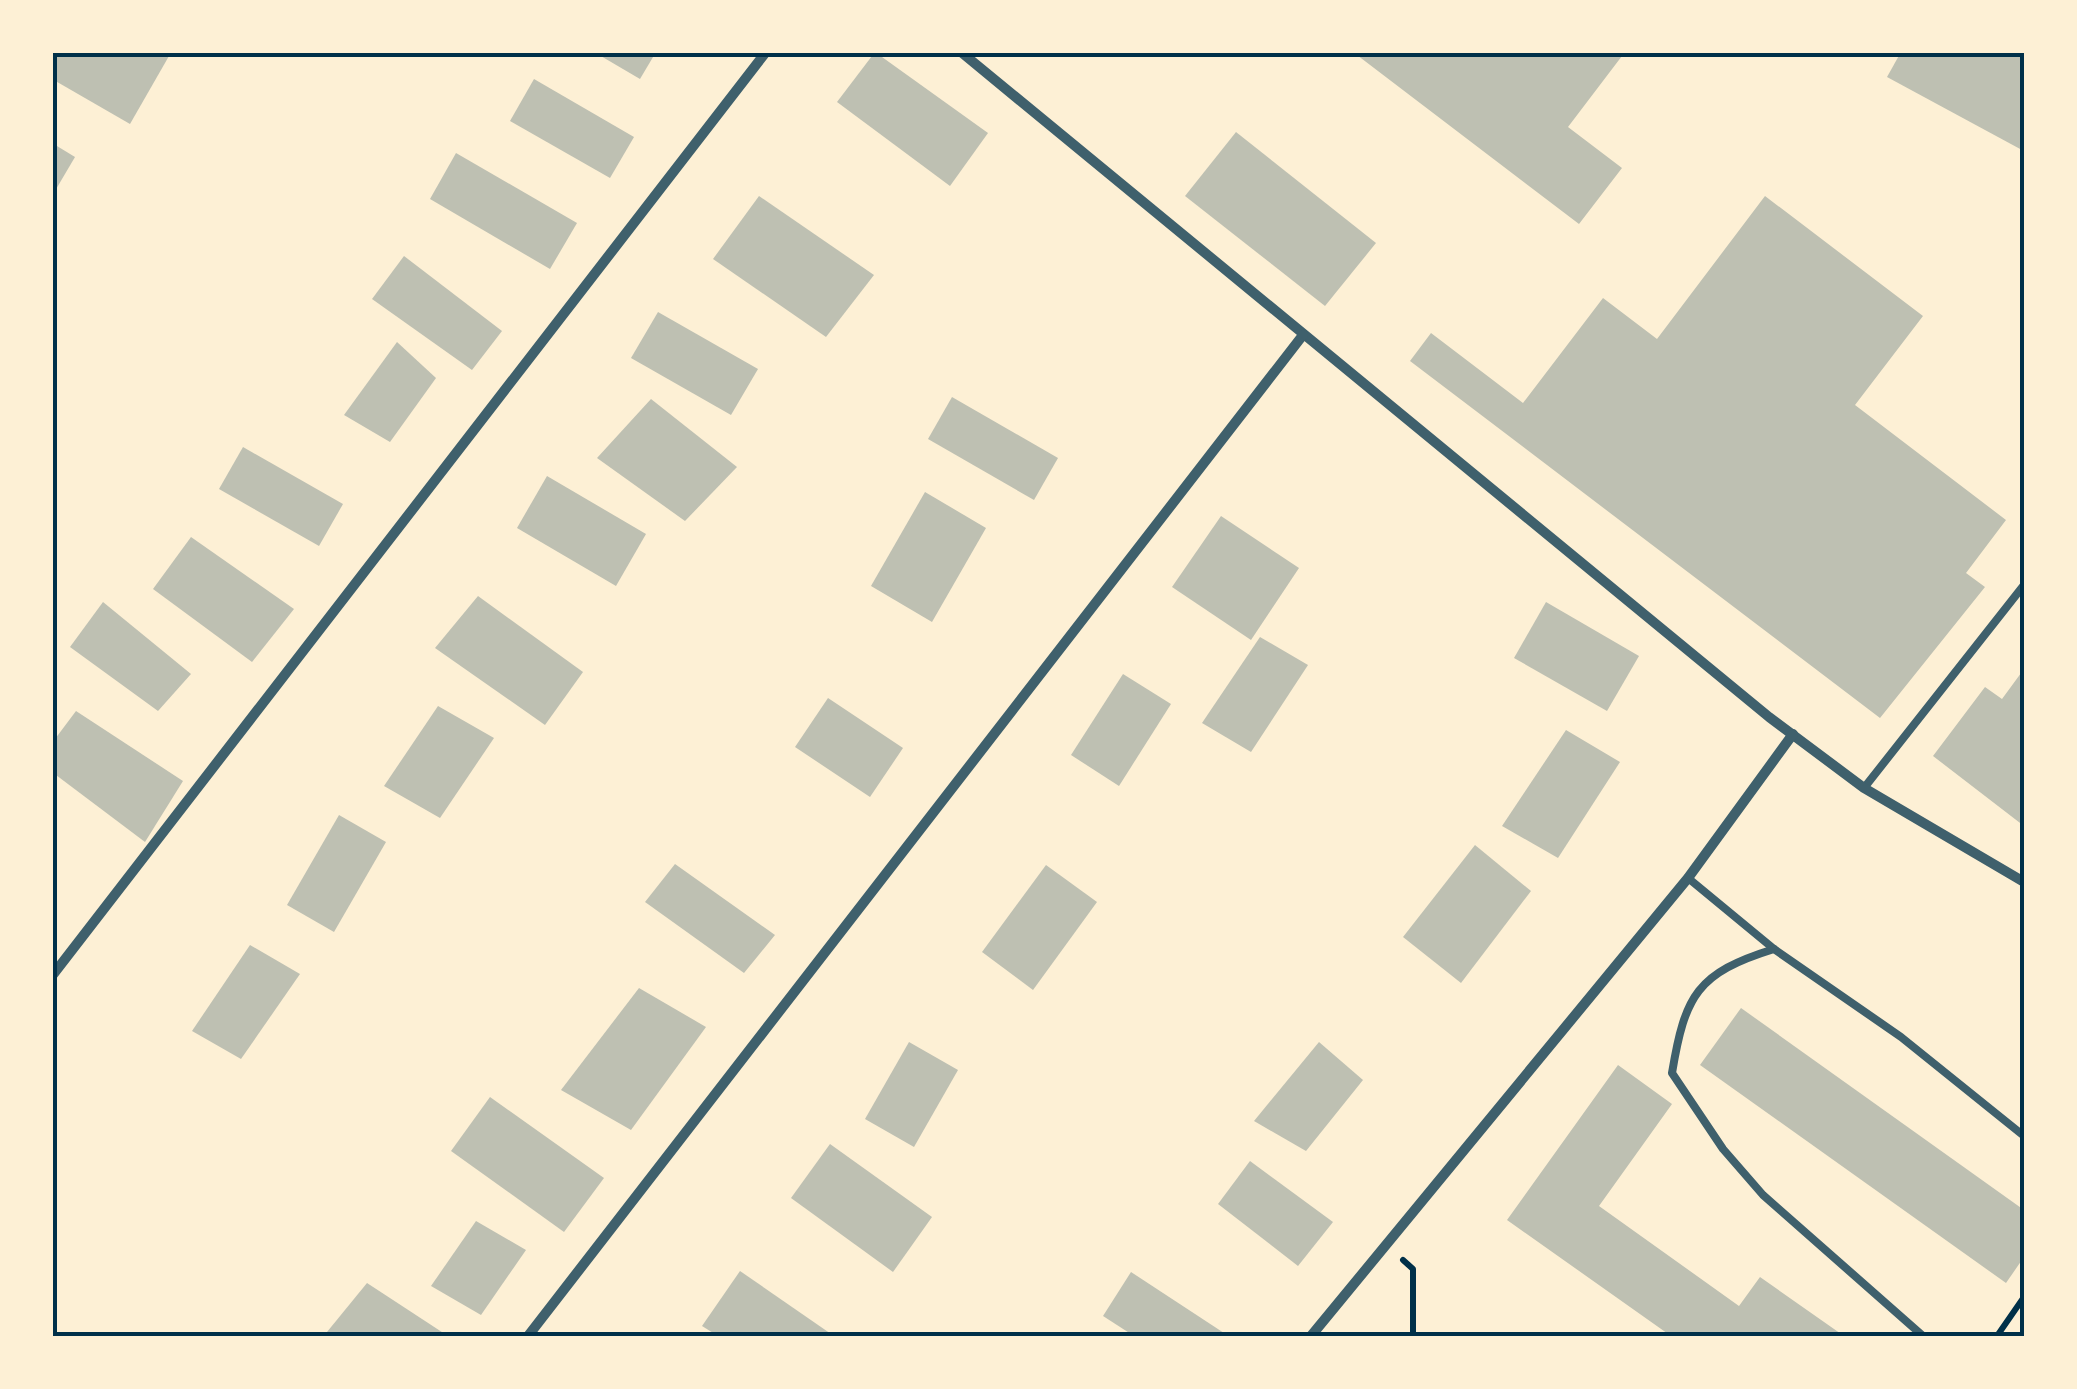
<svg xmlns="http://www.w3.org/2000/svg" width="2077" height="1389" font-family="'Exo 2',sans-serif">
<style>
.building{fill:#bec0b2}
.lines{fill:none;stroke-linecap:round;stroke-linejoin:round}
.path{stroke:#003049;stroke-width:6}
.service{stroke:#3f606c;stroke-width:8}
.minor{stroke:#3f606c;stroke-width:10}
.neatline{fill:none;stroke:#003049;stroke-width:4}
</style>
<rect width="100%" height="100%" fill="#fdf0d5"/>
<g class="building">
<path d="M52,52H163L169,56L130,124L52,79Z"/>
<path d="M594,52H656L640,79Z"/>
<path d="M875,52L988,133L950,186L837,102Z"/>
<path d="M1353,52H1625L1568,127L1622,168L1579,224Z"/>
<path d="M1901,52H2024L2022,150L1887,77Z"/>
<path d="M534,79L634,137L610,178L510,121Z"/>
<path d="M1236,132L1376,243L1325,306L1185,196Z"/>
<path d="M52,143L75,157L52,196Z"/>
<path d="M456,153L577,223L550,269L430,199Z"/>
<path d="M759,196L874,275L826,337L713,259Z"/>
<path d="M1765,196L1923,316L1855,405L2006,520L1966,573L1985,587L1880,718L1410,361L1431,333L1523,403L1603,298L1657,339Z"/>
<path d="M404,256L502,331L472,370L372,299Z"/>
<path d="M658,312L758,369L731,415L631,358Z"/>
<path d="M397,342L436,378L390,442L344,415Z"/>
<path d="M952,397L1058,458L1034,500L928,439Z"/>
<path d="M651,399L737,467L685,521L597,458Z"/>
<path d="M243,447L343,504L319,546L219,489Z"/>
<path d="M547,476L646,534L616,586L517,528Z"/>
<path d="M925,492L986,528L932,622L871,586Z"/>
<path d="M1221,516L1299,568L1251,640L1172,587Z"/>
<path d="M191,537L294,609L252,662L153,589Z"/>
<path d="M478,596L583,672L545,725L435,648Z"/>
<path d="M103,602L191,674L158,711L70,647Z"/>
<path d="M1546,602L1639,656L1607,711L1514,658Z"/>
<path d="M1260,637L1308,665L1251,752L1202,723Z"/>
<path d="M2024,669V826L1933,756L1985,687L2002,699Z"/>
<path d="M1123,674L1171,704L1119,786L1071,755Z"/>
<path d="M828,698L903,748L870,797L795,747Z"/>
<path d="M438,706L494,738L440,818L384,786Z"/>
<path d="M76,711L183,781L145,842L52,772V743Z"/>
<path d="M1566,730L1620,762L1558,858L1502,826Z"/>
<path d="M339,815L386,842L334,932L287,905Z"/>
<path d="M1475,845L1531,891L1461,983L1403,937Z"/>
<path d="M675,864L775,935L744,973L645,902Z"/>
<path d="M1046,865L1097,902L1033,990L982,952Z"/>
<path d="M250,945L300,974L241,1059L192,1031Z"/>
<path d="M639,988L706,1027L631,1130L561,1090Z"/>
<path d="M1741,1008L2024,1210V1257L2006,1283L1700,1065Z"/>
<path d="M909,1042L958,1070L914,1147L865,1119Z"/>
<path d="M1319,1042L1363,1080L1306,1151L1254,1121Z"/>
<path d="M1618,1065L1672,1104L1599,1206L1739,1306L1760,1277L1844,1336H1727L1721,1332L1718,1336H1671L1507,1220Z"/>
<path d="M490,1097L604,1178L564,1232L451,1151Z"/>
<path d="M830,1144L932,1217L893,1272L791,1198Z"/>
<path d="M1250,1161L1333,1222L1298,1266L1218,1204Z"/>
<path d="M476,1221L526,1250L481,1315L431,1286Z"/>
<path d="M740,1271L834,1336H718L702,1326Z"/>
<path d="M1131,1272L1224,1333L1222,1336H1134L1103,1316Z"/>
<path d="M367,1283L448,1336H333L327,1332Z"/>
</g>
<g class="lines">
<g class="path">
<path d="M1403,1260L1413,1269V1336"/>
<path d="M1997,1336L2024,1297"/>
</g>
<g class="service">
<path d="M1864,788L2024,585"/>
<path d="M1688,878L1774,949L1901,1037L2024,1136"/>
<path d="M1774,949C1697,973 1685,995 1672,1073L1723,1149L1763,1195L1923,1336"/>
</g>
<g class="minor">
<path d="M961,52L1769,717L1864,788L2024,882"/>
<path d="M52,976L766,52"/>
<path d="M528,1336L1303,335"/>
<path d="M1311,1336L1688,878L1793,734"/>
</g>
</g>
<rect width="2077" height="1389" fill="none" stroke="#fdf0d5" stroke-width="110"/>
<rect x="55" y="55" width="1967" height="1279" class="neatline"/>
</svg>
